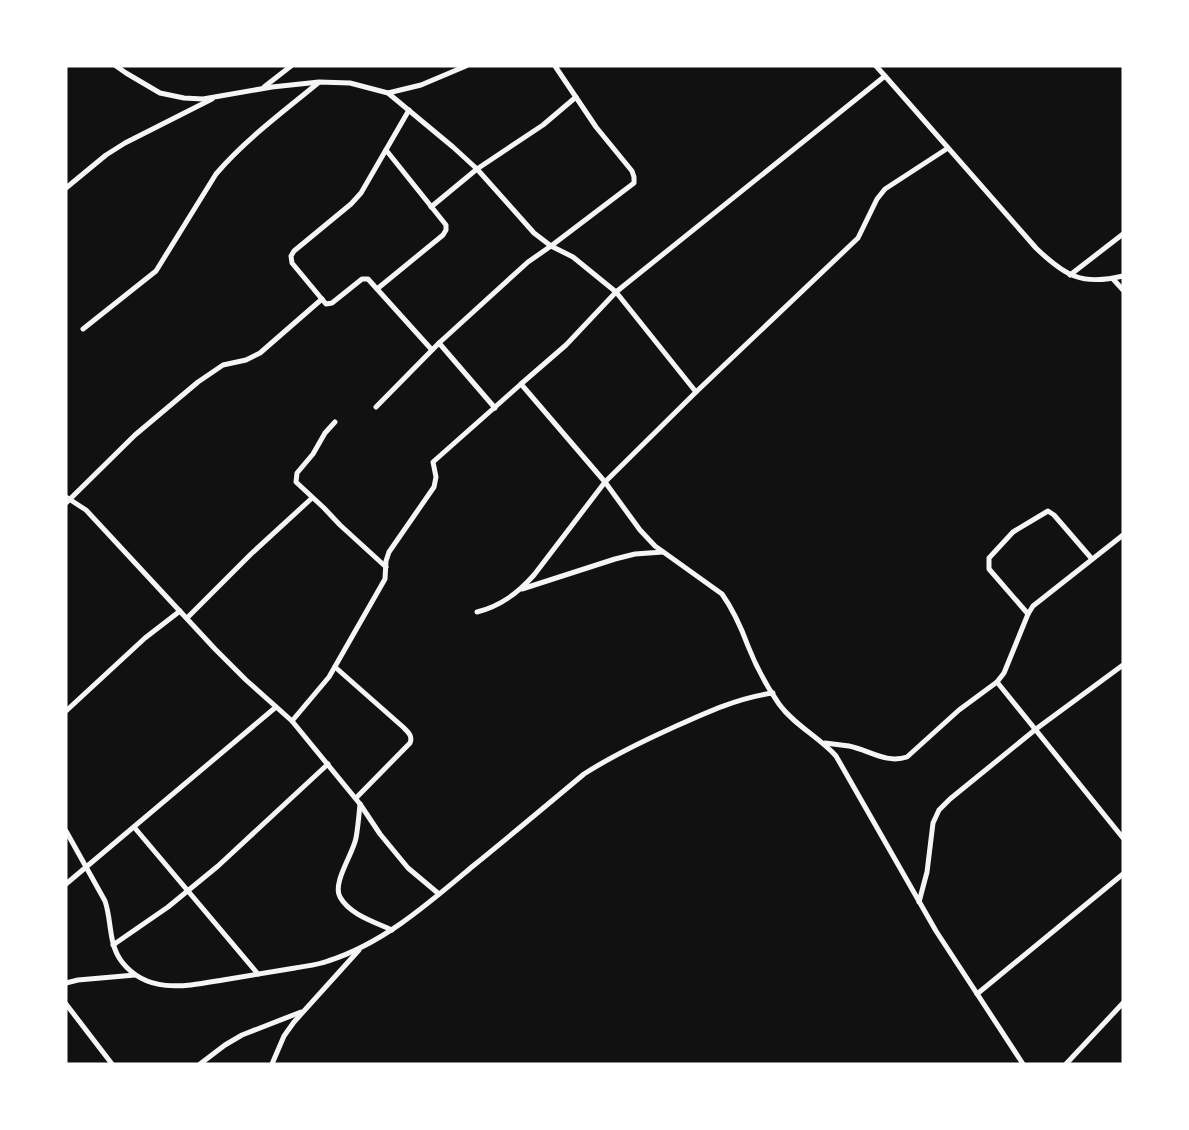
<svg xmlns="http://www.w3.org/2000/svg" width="1189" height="1130" font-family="'Alegreya Sans',sans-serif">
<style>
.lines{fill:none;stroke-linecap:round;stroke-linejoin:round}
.minor{stroke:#f5f5f5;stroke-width:5}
</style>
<rect width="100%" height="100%" fill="#111"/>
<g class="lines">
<g class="minor">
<path d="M116,66L126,73L160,93L184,98L203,99L272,87L319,82L350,83L388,93L453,147L477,169L534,233L551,246L573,257L616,292L885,76L1036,248C1065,276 1082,286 1123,276"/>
<path d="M876,66L885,76"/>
<path d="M264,87L291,66"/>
<path d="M388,93L421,85L466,66"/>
<path d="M409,110L361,193L351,204L294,251L291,256L292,263L326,304L332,303L362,279H368L432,350"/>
<path d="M66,188L106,155L125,143L212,99"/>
<path d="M431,207L477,169L543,125L576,97"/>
<path d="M1070,275L1123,234"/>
<path d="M1113,279L1123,290"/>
<path d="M377,289L443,235L446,230V225L386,150"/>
<path d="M83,329L156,271L216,174C246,139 283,112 318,83"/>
<path d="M439,343L495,408"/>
<path d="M696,392L616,292L566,345L521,384L605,482L640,530L655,546L722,594C734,611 741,627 748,646C755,664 768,688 779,704C794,725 819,737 836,756L936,931L1023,1064"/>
<path d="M376,407L439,343L528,262L551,246L634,183V177L632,171L596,127L555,66"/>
<path d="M335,422L325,433L313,454L297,473L296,482L324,508L340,525L386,567"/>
<path d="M66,497L86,510L215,649L246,680L292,721L360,804L380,834L408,868L439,894"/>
<path d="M66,503L135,435L198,382L223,365L246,360L260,353L322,299"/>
<path d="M522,589L615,559L635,554L663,552"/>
<path d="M477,612C501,606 518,593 534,575L605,482L696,392L858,238L877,199L885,189L948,148"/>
<path d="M1028,614L989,569V558L1013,532L1048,511L1054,515L1092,559"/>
<path d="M187,618L251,554L312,498"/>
<path d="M335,667L403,727C408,732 413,736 410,743L356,798"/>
<path d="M997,682L1123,838"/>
<path d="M66,711L145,638L180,611"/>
<path d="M292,721L329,677L385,579L386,561L389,552L434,487L436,477L433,462L521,384"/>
<path d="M825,743C833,744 841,745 849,746C869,750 886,764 907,757L959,710L997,682L1004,673L1028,614L1033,606L1123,535"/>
<path d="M360,804C359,815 358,827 356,838C353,854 332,883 340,897C350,915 375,922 392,930"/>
<path d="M134,827L258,974"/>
<path d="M66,831L105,901C112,921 108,944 122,962C148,995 187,986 223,980C247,976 271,972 295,968C305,966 318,965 328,961C384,943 429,903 473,866C510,836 547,805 584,774C612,756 641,742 672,728C705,713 737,698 773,693"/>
<path d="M66,884L276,707"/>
<path d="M919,902L927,872L933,823L939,810L950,799L1036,729L1123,665"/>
<path d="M113,945L168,907L218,866L328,764"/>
<path d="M66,983L78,980L135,975"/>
<path d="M977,994L1123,874"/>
<path d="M66,1004L112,1064"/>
<path d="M200,1064L225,1045L242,1035L301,1012"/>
<path d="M272,1064L284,1036L294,1022L359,950"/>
<path d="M1066,1064L1123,1003"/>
</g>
</g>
<rect width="1189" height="1130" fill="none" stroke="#ffffff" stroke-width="135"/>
</svg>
